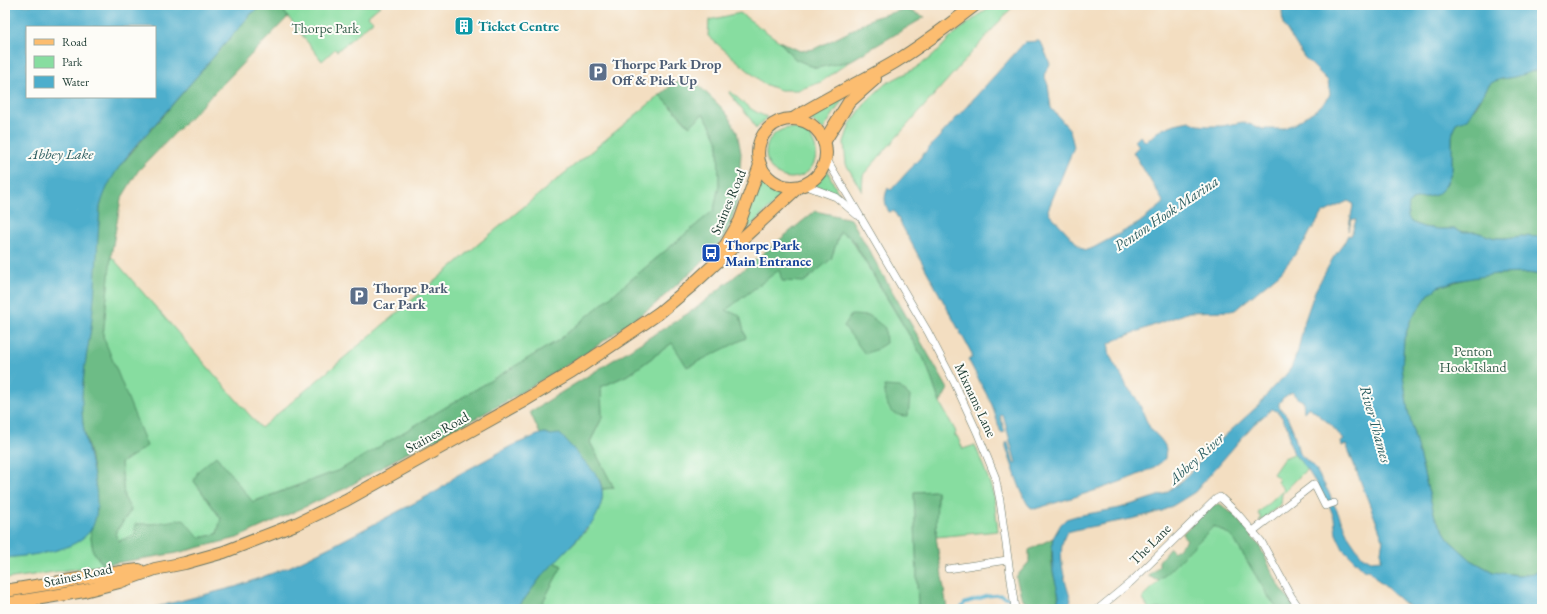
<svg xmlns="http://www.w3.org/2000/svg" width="1547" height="614" font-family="'EB Garamond',serif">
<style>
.green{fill:#87dda0;stroke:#538d6a}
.forest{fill:#6dbc86;stroke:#467c5d}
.water{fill:#4daecc;stroke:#367680;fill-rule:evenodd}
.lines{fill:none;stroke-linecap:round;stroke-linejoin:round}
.stream{stroke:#4daecc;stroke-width:3}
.minor-casing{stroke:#697565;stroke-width:8}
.primary-casing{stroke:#697565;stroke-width:14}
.minor{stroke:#fff;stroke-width:7}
.primary{stroke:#fcbd6f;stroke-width:12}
.labels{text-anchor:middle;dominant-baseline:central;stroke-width:4;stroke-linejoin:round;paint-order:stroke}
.culture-label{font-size:14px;font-weight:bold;fill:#0d838f;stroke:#fdfcf7;text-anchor:start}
.park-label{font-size:14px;fill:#345d4a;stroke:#fdfcf7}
.service-label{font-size:14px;font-weight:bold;fill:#4e5e75;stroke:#fdfcf7;text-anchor:start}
.street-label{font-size:14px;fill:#1f3d34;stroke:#fdfcf7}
.transit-label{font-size:14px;font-weight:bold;fill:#164399;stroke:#fdfcf7;text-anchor:start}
.water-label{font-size:15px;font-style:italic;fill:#2d5f62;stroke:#fdfcf7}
</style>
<rect width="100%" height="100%" fill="#fdfcf7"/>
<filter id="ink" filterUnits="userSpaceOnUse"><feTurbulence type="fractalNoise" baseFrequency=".025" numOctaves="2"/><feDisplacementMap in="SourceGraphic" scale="8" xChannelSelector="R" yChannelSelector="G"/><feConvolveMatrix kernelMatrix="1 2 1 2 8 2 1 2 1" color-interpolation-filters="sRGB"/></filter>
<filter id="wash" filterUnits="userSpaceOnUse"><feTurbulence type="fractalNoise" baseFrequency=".012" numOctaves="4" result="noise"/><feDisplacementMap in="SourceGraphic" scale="16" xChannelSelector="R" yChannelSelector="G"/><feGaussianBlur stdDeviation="0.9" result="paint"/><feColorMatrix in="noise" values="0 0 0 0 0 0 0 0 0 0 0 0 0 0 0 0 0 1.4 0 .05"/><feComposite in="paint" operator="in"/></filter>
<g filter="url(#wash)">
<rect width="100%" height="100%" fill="#f3dec1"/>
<g class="green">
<path d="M279,5H381L368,16L373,21L337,51L335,49L322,61Z"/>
<path d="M992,5H1014L863,175L862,192L846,164L844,142L850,124L867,101L885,84L914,69L933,56L953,35Z"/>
<path d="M740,13L779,41L795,59L816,68L850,61L821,82L798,90H780L764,84L708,36L709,20Z"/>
<path d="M730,91C742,102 751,111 767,117L756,129L752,121L729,93Z"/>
<path d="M660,95L689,126L703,114L709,123L718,142L719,185L714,210L559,340L340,470L252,502L216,456L194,481L221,519L217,534L199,538L152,524H136L135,535L118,542L115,534L131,510L124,497L121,463L103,336L111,256L261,428L482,241Z"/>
<path d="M845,96L823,130L807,116Z"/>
<circle cx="791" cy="153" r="25"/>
<path d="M827,170L839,195L813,185L822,177Z"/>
<path d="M761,176C769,184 776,189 787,191L734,242Z"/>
<path d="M840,232L850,237L926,363L940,403L955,430L956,433L955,434V436H957L963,449L975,445L988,478L994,497L998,531L936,537L937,491L914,492L918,609H539L562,566L554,562L587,530L602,501V489L614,488L590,442L602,418L601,387L630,374L672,343L726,310L779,269L831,259Z"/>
<path d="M1294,454L1307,469L1282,494L1281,504L1261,521L1259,520L1262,518L1258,513L1284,489L1277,482L1279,479L1273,474L1284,458Z"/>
<path d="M1214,526L1227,533L1235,541L1270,599L1279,609H1149L1142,598Z"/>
<path d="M90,530L93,551L103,565L5,579V558L38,554L79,541Z"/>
</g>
<g class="forest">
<path d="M263,5H279L288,17L138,171L121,199L111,256L103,336L147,446L121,463L124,497L131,510L115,533L118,541L135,535V524H152L183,519L199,538L217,534L221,518L194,481L198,471L216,456L253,502L340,470L559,340L714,210L719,185L718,142L709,123L703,114L690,126L660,95L673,84L685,80L698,85L721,107L730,118L737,132L741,153L738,198L732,219L724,238L700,264L653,306L588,352L512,398L438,439L415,448L346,488L237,538L177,553L103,565L93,551L90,530L95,517L96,507L95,482L91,458L83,426L81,405L85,363L91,327L100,207L104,190L113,174L241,25L251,14Z"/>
<path d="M905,9L925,17L850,61L816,68L795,59L779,41L800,51L814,49L845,34L873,18Z"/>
<path d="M1542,68V237L1521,236L1506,238H1495L1476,232H1464L1455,229H1439L1423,227L1411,222L1408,217L1407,210L1409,204L1412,200L1436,195L1446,185L1452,170V137L1454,127L1456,123L1476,107L1489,85L1494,81L1501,79L1514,77Z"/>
<path d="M815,211L851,219L948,389L940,403L926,363L851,237L840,232L831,259L804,282L782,281L779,270L726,310L740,316L746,338L687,367L672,343L630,374L601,387L602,418L590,442L614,488L602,489L600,480L551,435L545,433L540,434L530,412L695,309Z"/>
<path d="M1527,273L1542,275V570L1533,573L1519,575L1493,572L1471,560L1450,541L1435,517L1408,411L1402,367L1404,339L1411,319L1429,294L1438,287L1469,278L1496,274Z"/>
<path d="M851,315L870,316L885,328L886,343L875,350L865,354L844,326Z"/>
<path d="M884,386L900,387L910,396L908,416C887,416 887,405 884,386Z"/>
<path d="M937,491L936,537L947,609H918L914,492Z"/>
<path d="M1220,504L1234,515L1259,545L1277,582L1295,609H1279L1270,599L1235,541L1227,533L1214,526L1159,581L1148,576L1159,566V561L1170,548L1174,552L1187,540L1182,534L1211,506Z"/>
<path d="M1053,538C1051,549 1051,561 1053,572C1055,583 1061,592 1057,603L1047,609L1033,608L1022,599L1016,577L1029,562V550Z"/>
<path d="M554,562L562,566L539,609H517L541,577Z"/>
</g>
<g class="water">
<path d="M5,5H263L251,14L129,154C115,172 106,185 100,207C97,247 96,288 91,328C86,360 79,392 83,424C86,451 108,506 90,531C73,553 31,555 5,558ZM27,27H155V97H27Z"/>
<path d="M1285,5H1542V68C1533,71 1523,75 1514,77C1505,79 1497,78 1489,85L1467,119L1456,123L1454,127L1452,137V170L1446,185L1441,191L1436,195L1412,200L1409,204L1408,217L1411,222L1423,227L1439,229H1455L1464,232H1476L1495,238H1506L1521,236L1542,237V275L1527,273L1496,274L1455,281L1438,287L1429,294L1411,319L1404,339L1402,367L1408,411L1435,517L1450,541L1471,560L1493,572L1519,575L1533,573L1542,570V609H1414L1405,604L1379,581L1370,571L1363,569L1343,549L1336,534L1334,518L1328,502L1307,469L1294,454L1289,440V430L1283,419L1278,412L1272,409L1253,425L1195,492L1174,505L1162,511L1136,518L1079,529L1067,532C1055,550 1065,582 1071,600L1067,609H1047L1057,603L1059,596L1053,572L1052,544L1053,538L1061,524L1066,519L1076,516L1120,508L1164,494L1183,480L1217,443L1260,404L1272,388L1284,377L1291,368L1298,351L1304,323L1315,291L1333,258L1344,243L1348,235L1351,236L1356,220L1352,219L1348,231L1353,206L1352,203L1348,201L1323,213L1310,232L1305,242L1280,273L1235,310L1230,311L1189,312L1115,340L1109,344C1107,361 1123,372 1127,388C1139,397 1142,412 1148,424C1152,433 1164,439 1166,449C1166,450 1165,456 1165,458C1156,475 1057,502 1035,509C1033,508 1031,508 1029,506C1022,498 1010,459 1006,447V443L1008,442L1014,464L1016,463L1003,415L1000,416L1005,432L1001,433L992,405L968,359L972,358V354L894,211L889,212C884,202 884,197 888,188L891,190L1025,42L1039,41L1042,44L1050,64L1044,75L1048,85L1051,108L1070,130L1074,147L1048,210L1049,213L1081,248L1086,250L1093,248L1139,223L1164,203L1133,152L1139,146L1135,141L1140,136L1146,142L1157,132L1165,128L1175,124L1189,121L1198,125L1208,126H1222L1243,122L1263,129H1282L1296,123L1317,109L1326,101L1330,94L1328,81L1304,57L1283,24L1282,12ZM1292,392L1297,398L1303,401L1304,412L1309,407L1331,425L1344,440L1341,442L1342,446L1346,444L1383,539L1381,551V560L1371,561L1362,556L1349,537L1328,491L1315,468L1299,453L1293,430L1287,416L1279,407V403L1283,398Z"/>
<path d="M545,433L551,435L560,434L595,473C607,490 603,505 593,522L541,577L517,609H148L235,587L289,567L334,545L439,490L456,476L511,446L540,434Z"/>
</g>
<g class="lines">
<path class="stream" d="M960,609L965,603L988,596L1000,595L1013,600"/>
</g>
</g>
<g filter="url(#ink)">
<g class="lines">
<defs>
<g id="minor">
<path d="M826,158L928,332L955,384L977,432L995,476L1000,501L1015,609"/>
<path d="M804,185L836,197L857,215"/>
<path d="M1253,531L1314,484L1325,506L1334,503"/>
<path d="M948,569L1007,560"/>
<path d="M1098,609L1132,581L1216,499L1220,497L1237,513L1261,541L1291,596L1300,609"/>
</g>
<g id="primary">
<path d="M793,119C826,98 861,82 895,62C923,45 949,25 975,5"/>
<circle cx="792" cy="153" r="34"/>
<path d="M824,142L849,102L875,79"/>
<path d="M721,253L740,221L760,165"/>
<path d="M5,591L121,572L139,570"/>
<path d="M5,604L84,591L119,582L155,569L185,563L224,552L296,524L346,500L520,403L572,372L624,337L659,313L690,287L798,187"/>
</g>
</defs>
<use href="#minor" class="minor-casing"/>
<use href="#primary" class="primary-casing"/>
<use href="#minor" class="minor"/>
<use href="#primary" class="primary"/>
</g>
</g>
<defs>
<symbol id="building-square" viewBox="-11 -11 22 22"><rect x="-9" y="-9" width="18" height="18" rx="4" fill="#0f9aa8" stroke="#fdfcf7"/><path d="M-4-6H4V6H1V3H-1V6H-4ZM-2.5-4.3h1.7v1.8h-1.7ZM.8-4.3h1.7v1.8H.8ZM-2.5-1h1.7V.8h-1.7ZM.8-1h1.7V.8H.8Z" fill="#fff"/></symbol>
<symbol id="parking-square" viewBox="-11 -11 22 22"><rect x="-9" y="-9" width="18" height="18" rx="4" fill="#5c6f8a" stroke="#fdfcf7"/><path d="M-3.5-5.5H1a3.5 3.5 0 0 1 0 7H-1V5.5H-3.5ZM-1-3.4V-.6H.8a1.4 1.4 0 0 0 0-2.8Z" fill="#fff"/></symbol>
<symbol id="bus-square" viewBox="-11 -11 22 22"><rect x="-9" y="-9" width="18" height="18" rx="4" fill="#1a4fb4" stroke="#fdfcf7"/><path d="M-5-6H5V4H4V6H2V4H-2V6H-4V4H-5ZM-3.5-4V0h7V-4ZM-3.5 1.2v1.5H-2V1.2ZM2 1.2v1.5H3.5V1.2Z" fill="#fff"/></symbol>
</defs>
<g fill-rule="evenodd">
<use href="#building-square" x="453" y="15" width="22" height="22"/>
<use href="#parking-square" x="587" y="61" width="22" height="22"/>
<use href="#bus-square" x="700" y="242" width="22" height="22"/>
<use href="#parking-square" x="348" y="285" width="22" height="22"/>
</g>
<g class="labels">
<g class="culture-label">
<text x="478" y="26">Ticket Centre</text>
</g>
<g class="park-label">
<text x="325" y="28">Thorpe Park</text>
<text x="1473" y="351">Penton<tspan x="1473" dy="16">Hook Island</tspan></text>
</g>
<g class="service-label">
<text x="612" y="64">Thorpe Park Drop<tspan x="612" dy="16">Off &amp; Pick Up</tspan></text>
<text x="373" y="288">Thorpe Park<tspan x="373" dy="16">Car Park</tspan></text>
</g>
<g class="street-label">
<text transform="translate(728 202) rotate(-67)">Staines Road</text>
<text transform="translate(976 400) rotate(65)">Mixnams Lane</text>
<text transform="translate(437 432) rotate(-29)">Staines Road</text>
<text transform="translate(1150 544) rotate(-45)">The Lane</text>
<text transform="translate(78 575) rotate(-12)">Staines Road</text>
</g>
<g class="transit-label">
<text x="725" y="245">Thorpe Park<tspan x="725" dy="16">Main Entrance</tspan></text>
</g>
<g class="water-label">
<text x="61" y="153">Abbey Lake</text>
<text transform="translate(1166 213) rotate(-34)">Penton Hook Marina</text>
<text transform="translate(1376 424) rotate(74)">River Thames</text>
<text transform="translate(1196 458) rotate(-42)">Abbey River</text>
</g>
</g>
<rect width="1547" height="614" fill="none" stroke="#fdfcf7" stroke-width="20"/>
<rect x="26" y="26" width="130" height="72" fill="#fdfcf7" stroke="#a4b0a9"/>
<rect x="34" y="39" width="20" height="6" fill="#fcbd6f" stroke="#a4b0a9"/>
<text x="62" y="46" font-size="12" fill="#1f3d34">Road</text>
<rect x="34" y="56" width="20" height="12" fill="#87dda0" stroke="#a4b0a9"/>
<text x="62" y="66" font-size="12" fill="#1f3d34">Park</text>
<rect x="34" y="76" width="20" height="12" fill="#4daecc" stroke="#a4b0a9"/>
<text x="62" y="86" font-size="12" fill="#1f3d34">Water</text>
</svg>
